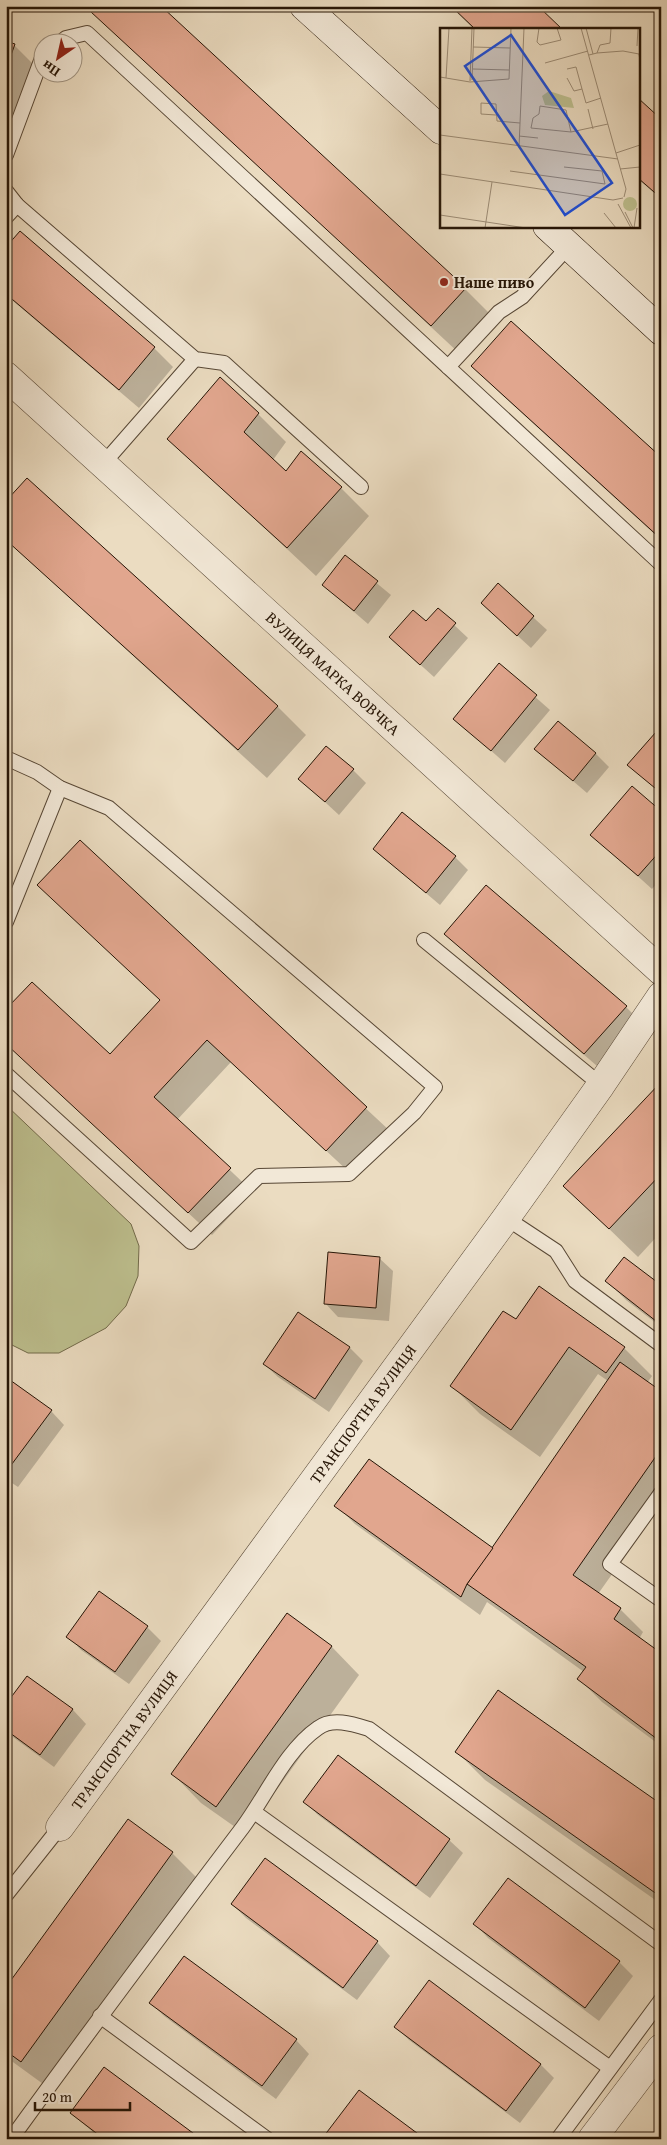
<svg xmlns="http://www.w3.org/2000/svg" width="667" height="2145" font-family="'Gentium Book Plus',serif">
<style>
.green{fill:#bdbf8e;stroke:#726a4a}
.shadow{fill:#0003}
.building{fill:#e1a68e;stroke:#261506}
.lines{fill:none;stroke-linecap:round;stroke-linejoin:round}
.lane-casing{stroke:#574735;stroke-width:16}
.street-casing{stroke:#574735;stroke-width:29}
.secondary-casing{stroke:#261506;stroke-width:29}
.lane{stroke:#f2e8d7;stroke-width:14}
.street{stroke:#f2e8d7;stroke-width:28}
.secondary{stroke:#f2e8d7;stroke-width:28}
.poi-dot{fill:#8f2418;stroke:#f2e8d7;stroke-width:2}
.labels{text-anchor:middle;dominant-baseline:central;stroke-width:4;stroke-linejoin:round;paint-order:stroke}
.poi-label{font-size:16px;font-weight:bold;fill:#261506;stroke:#f2e8d7;text-anchor:start}
.street-label{font-size:16px;fill:#261506;stroke:#f2e8d7}
.inset-road{fill:none;stroke:#9c8c76;stroke-width:1}
.view{fill:#1d4ed8;fill-opacity:0.15;stroke:#1d4ed8;stroke-width:2.5}
.inset-edge{fill:none;stroke:#261506;stroke-width:2.5}
</style>
<rect width="100%" height="100%" fill="#ebdcc1"/>
<filter id="stains"><feTurbulence type="fractalNoise" baseFrequency=".004" numOctaves="4"/><feColorMatrix values="0 0 0 0 .2 0 0 0 0 .09 0 0 0 0 .02 0 0 0 .5 -.17"/></filter>
<radialGradient id="worn" r=".72"><stop offset=".6" stop-color="#630" stop-opacity="0"/><stop offset="1" stop-color="#630" stop-opacity=".3"/></radialGradient>
<path class="green" d="M6,1105L131,1224L139,1246L138,1276L126,1306L106,1328L59,1353H28L6,1342Z"/>
<g class="shadow">
<path d="M450,6H536L560,29H474Z"/>
<path d="M93,12L465,289L493,317L460,354Z"/>
<path d="M6,43L14,45L33,64L6,143Z"/>
<path d="M638,100L661,121V199L638,179Z"/>
<path d="M6,249L154,348L173,367L139,408L6,295Z"/>
<path d="M472,366L661,459V540L501,394Z"/>
<path d="M258,414L286,442L273,460L286,472L341,488L369,516L316,576L169,439Z"/>
<path d="M27,480L278,707L306,735L267,778L6,540Z"/>
<path d="M345,557L391,595L368,624L323,585Z"/>
<path d="M498,585L547,630L531,648L496,616Z"/>
<path d="M438,610L468,638L434,677L404,650Z"/>
<path d="M499,665L550,710L505,763L455,719Z"/>
<path d="M536,749L595,753L609,767L587,793Z"/>
<path d="M353,770L366,783L339,815L300,779Z"/>
<path d="M661,813V879L652,889L592,835Z"/>
<path d="M80,842L390,1131L350,1173L231,1062L177,1120L253,1192L212,1235L14,1051L110,1056L161,1001L39,885Z"/>
<path d="M374,849L455,857L468,870L440,905Z"/>
<path d="M446,934L626,1007L645,1026L604,1072L465,952Z"/>
<path d="M661,1084V1232L638,1257L565,1186Z"/>
<path d="M379,1258L393,1271L389,1321L338,1317L325,1303Z"/>
<path d="M607,1281L661,1287V1327L626,1300Z"/>
<path d="M298,1313L350,1348L363,1361L329,1412L278,1377L264,1364Z"/>
<path d="M516,1321L624,1348L652,1376L647,1383L661,1392V1505L598,1594L620,1609L643,1632L639,1639L661,1654V1746L602,1702L579,1679L584,1672L487,1602L480,1615L355,1524L336,1505L493,1550L608,1381L598,1374L540,1457L480,1414L452,1386Z"/>
<path d="M6,1387L51,1411L64,1425L18,1487L6,1479Z"/>
<path d="M99,1593L147,1627L161,1641L129,1684L81,1650L68,1636Z"/>
<path d="M331,1646L359,1675L245,1834L201,1803L173,1774Z"/>
<path d="M27,1677L73,1710L86,1724L54,1767L6,1732V1706Z"/>
<path d="M457,1752L661,1806V1904L485,1780Z"/>
<path d="M338,1757L449,1840L463,1853L430,1898L318,1815L305,1802Z"/>
<path d="M6,1807L11,1812L6,1818Z"/>
<path d="M172,1853L200,1881L50,2089L6,2057V1989Z"/>
<path d="M508,1880L619,1962L633,1976L599,2021L488,1938L475,1924Z"/>
<path d="M232,1904L377,1942L390,1956L357,2000L246,1918Z"/>
<path d="M429,1982L541,2065L554,2078L520,2123L409,2040L396,2027Z"/>
<path d="M151,2003L296,2040L309,2054L276,2099L164,2016Z"/>
<path d="M71,2113L199,2139H101Z"/>
</g>
<g class="building">
<path d="M96,6H161L466,288L431,326L91,12Z"/>
<path d="M451,6H538L562,29H475Z"/>
<path d="M6,41L15,44L6,69Z"/>
<path d="M638,98L661,119V198L638,178Z"/>
<path d="M20,231L155,347L119,390L6,294V247Z"/>
<path d="M511,321L661,457V539L471,366Z"/>
<path d="M220,377L259,413L244,432L286,471L301,451L342,487L287,548L167,439Z"/>
<path d="M27,478L278,706L238,750L6,540V501Z"/>
<path d="M345,555L378,581L354,611L322,585Z"/>
<path d="M498,583L534,616L517,636L481,603Z"/>
<path d="M438,608L456,623L420,665L389,637L413,610L426,621Z"/>
<path d="M499,663L537,695L491,751L453,719Z"/>
<path d="M558,721L596,753L573,781L534,749Z"/>
<path d="M656,732L661,736V793L627,765Z"/>
<path d="M326,746L354,769L325,802L298,779Z"/>
<path d="M632,786L661,811V850L638,876L590,835Z"/>
<path d="M402,812L456,856L426,893L373,849Z"/>
<path d="M80,840L367,1107L326,1151L207,1040L154,1097L231,1168L188,1213L6,1044V1009L32,982L110,1054L160,1000L37,885Z"/>
<path d="M486,885L627,1006L584,1054L444,934Z"/>
<path d="M661,1082V1174L609,1229L563,1186Z"/>
<path d="M328,1252L380,1257L376,1308L324,1304Z"/>
<path d="M624,1257L661,1285V1325L605,1281Z"/>
<path d="M539,1286L625,1347L606,1373L569,1347L511,1430L450,1386L503,1311L516,1319Z"/>
<path d="M298,1312L350,1347L315,1399L263,1364Z"/>
<path d="M620,1362L661,1391V1449L573,1575L621,1608L614,1619L661,1653V1742L577,1679L586,1667L467,1584Z"/>
<path d="M10,1380L52,1410L6,1472V1385Z"/>
<path d="M369,1459L493,1548L467,1584L461,1597L334,1506Z"/>
<path d="M99,1591L148,1626L115,1672L66,1637Z"/>
<path d="M287,1613L332,1646L216,1807L171,1774Z"/>
<path d="M27,1676L73,1709L40,1755L6,1730V1704Z"/>
<path d="M498,1690L661,1804V1897L455,1752Z"/>
<path d="M338,1755L450,1839L416,1886L303,1802Z"/>
<path d="M128,1819L173,1852L21,2062L6,2051V1987Z"/>
<path d="M265,1858L378,1941L343,1988L231,1904Z"/>
<path d="M508,1878L620,1961L585,2008L473,1924Z"/>
<path d="M184,1956L297,2039L262,2086L149,2003Z"/>
<path d="M429,1980L541,2064L506,2111L394,2027Z"/>
<path d="M104,2067L201,2139H104L70,2113Z"/>
<path d="M359,2090L425,2139H328L324,2136Z"/>
</g>
<g class="lines">
<defs>
<g id="lane">
<path d="M61,42L66,38L87,33L661,564"/>
<path d="M6,155L42,58"/>
<path d="M6,191L17,205L195,359L224,363L361,487"/>
<path d="M6,217L17,205"/>
<path d="M448,367L499,312L522,297L569,246"/>
<path d="M103,464L195,359"/>
<path d="M6,758L37,772L60,788L109,808L435,1087L414,1113L349,1174L259,1176L191,1242L6,1074"/>
<path d="M6,922L60,788"/>
<path d="M424,940L601,1085"/>
<path d="M506,1218L556,1251L575,1281L661,1345"/>
<path d="M661,1493L610,1564L661,1600"/>
<path d="M254,1812L610,2068"/>
<path d="M6,1895L60,1827"/>
<path d="M100,2016L267,2139"/>
<path d="M11,2139C87,2034 165,1930 243,1827C266,1796 286,1750 318,1728C332,1717 353,1724 369,1729L661,1944"/>
<path d="M558,2139L661,2000"/>
</g>
<g id="street">
<path id="s1" d="M6,376L661,971"/>
<path id="s2" d="M60,1827L506,1218L601,1085L661,996"/>
<path d="M592,2139L661,2048"/>
</g>
<g id="secondary">
<path d="M304,6L441,130"/>
<path d="M547,226L661,331"/>
</g>
</defs>
<use href="#lane" class="lane-casing"/>
<use href="#street" class="street-casing"/>
<use href="#secondary" class="secondary-casing"/>
<use href="#lane" class="lane"/>
<use href="#street" class="street"/>
<use href="#secondary" class="secondary"/>
</g>
<circle class="poi-dot" cx="444" cy="282" r="5"/>
<g class="labels">
<g class="poi-label">
<text x="454" y="282">Наше пиво</text>
</g>
<g class="street-label">
<text stroke="none"><textPath href="#s1" startOffset="442">ВУЛИЦЯ МАРКА ВОВЧКА</textPath></text>
<text stroke="none"><textPath href="#s2" startOffset="512">ТРАНСПОРТНА ВУЛИЦЯ</textPath></text>
<text stroke="none"><textPath href="#s2" startOffset="108">ТРАНСПОРТНА ВУЛИЦЯ</textPath></text>
</g>
</g>
<g transform="translate(440 28)">
<rect width="200" height="200" fill="#ebdcc1"/>
<path d="M109,63L131,70L134,80L105,77L102,68ZM183 176a7 7 0 1 1 14 0a7 7 0 1 1-14 0Z" fill="#bdbf8e"/>
<path class="inset-road" d="M99,0L97,14L100,17L121,12L117,0M141,0L186,161L184,169M146,0L153,26M197,18L198,0M33,19L70,20M157,25L183,23L199,26L200,33M149,27L157,25L160,17L170,15L171,0M105,35L148,23M33,41L69,42M127,41L136,39L142,61M0,49L30,54M6,50L9,0M127,50L134,63L142,61L146,75L161,70M32,52L34,0M30,53L32,0M30,54L69,51L71,0M148,81L153,101M56,87L41,86V75L56,76L57,93L80,95M131,104L91,100L93,90L99,86L100,78L126,82L131,104L168,96M0,107L178,131M79,108L98,110M79,119L84,0M176,125L200,117M180,141L200,139M70,143L165,156L162,143L124,139M0,146L173,172L183,170M178,176L191,200M185,184L193,200M164,185L176,200M0,187L86,200M45,200L52,154M194,200L197,180"/>
<path class="view" d="M71,7L172,155L125,187L25,38Z"/>
<rect width="200" height="200" class="inset-edge"/>
</g>
<rect width="667" height="2145" fill="none" stroke="#ebdcc1" stroke-width="25"/>
<rect x="8" y="8" width="652" height="2130" fill="none" stroke="#261506" stroke-width="2.5"/>
<rect x="12" y="12" width="642" height="2120" fill="none" stroke="#261506"/>
<g transform="translate(58 58) rotate(214)"><circle r="24" fill="#f2e8d7" stroke="#a09483"/>
<path d="M0-4L9 19L0 12L-9 19Z" fill="#8f2418"/>
<text y="-8" font-size="14" font-weight="bold" text-anchor="middle" fill="#261506">Пн</text>
</g>
<path d="M35 2102v8h95v-8" fill="none" stroke="#261506" stroke-width="2.5"/>
<text x="42" y="2102" font-size="15" fill="#261506" stroke="#f2e8d7" stroke-width="4" paint-order="stroke">20 m</text>
<rect width="100%" height="100%" filter="url(#stains)"/>
<rect width="100%" height="100%" fill="url(#worn)"/>
</svg>
